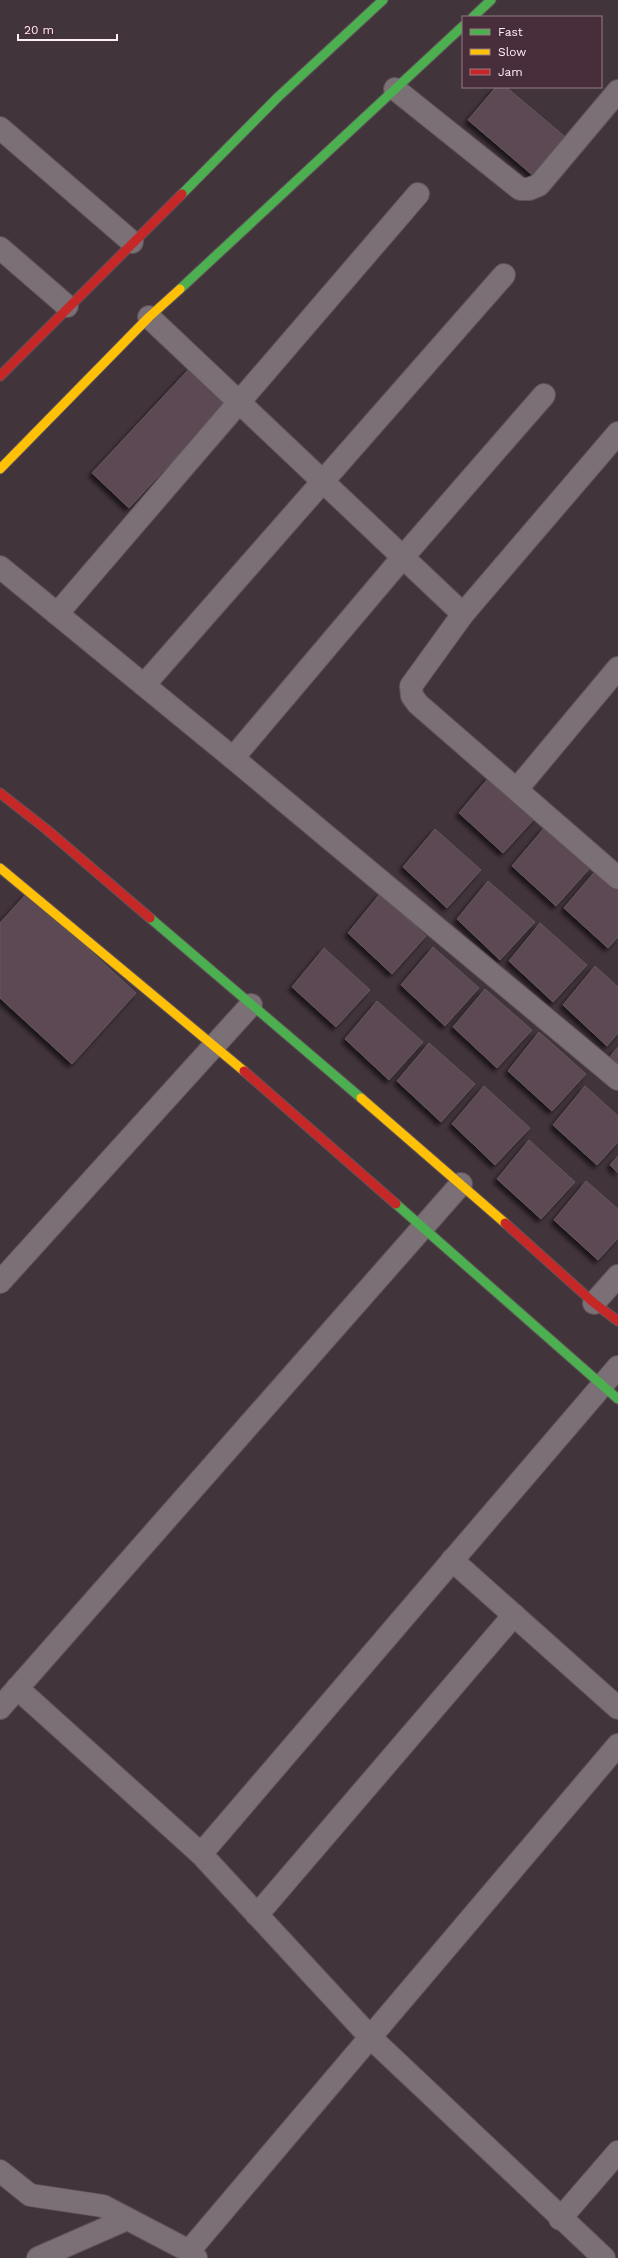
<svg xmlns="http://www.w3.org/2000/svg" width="618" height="2258" font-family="'Work Sans',sans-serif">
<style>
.building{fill:#5b4852;stroke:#65585f;filter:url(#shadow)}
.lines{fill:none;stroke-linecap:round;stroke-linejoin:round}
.street-casing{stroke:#605359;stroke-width:24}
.fast-casing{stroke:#605359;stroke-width:11}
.slow-casing{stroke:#605359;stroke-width:11}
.jam-casing{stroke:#605359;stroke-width:11}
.street{stroke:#7b7076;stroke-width:22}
.fast{stroke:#4caf50;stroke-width:9}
.slow{stroke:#ffc107;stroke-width:9}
.jam{stroke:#c62828;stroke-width:9}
</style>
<defs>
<filter id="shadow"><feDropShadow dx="-3.5" dy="3.5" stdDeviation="2" flood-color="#0009"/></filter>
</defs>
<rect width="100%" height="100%" fill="#42343b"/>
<g class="building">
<path d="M496,87H506L570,141L537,179L468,120Z"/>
<path d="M190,368L227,402L129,508L92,473Z"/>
<path d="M491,775L537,816L503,853L459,813Z"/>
<path d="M545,827L590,868L556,906L512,866Z"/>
<path d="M435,829L481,870L447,908L403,867Z"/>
<path d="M597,869L618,888V937L608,948L564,908Z"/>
<path d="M488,881L535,922L500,960L457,919Z"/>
<path d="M27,893L136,993L72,1064L0,998V923Z"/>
<path d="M380,894L426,936L392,974L348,933Z"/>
<path d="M540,923L587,965L553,1002L509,961Z"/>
<path d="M433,947L479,988L445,1026L401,985Z"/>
<path d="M324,948L370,990L336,1027L292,987Z"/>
<path d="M595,966L618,987V1033L607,1046L563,1005Z"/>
<path d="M485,989L532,1030L497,1068L453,1027Z"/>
<path d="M377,1001L423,1042L389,1080L345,1039Z"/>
<path d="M539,1032L586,1074L552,1111L508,1071Z"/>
<path d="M429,1043L475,1084L441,1122L397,1081Z"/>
<path d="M618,1047V1068L608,1059Z"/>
<path d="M484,1086L530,1128L495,1165L452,1124Z"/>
<path d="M585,1086L618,1116V1142L597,1165L553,1125Z"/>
<path d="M529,1140L575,1182L541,1219L497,1179Z"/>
<path d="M618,1156V1173L610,1165Z"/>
<path d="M586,1181L618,1209V1238L598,1260L554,1220Z"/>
</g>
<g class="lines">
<defs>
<g id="street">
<path d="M395,89L520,189H529L539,185L618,91"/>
<path d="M0,128L132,242"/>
<path d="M0,248L67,306"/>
<path d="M149,317L463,614"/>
<path d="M618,433L463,614L411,686L412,696L418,704L618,878"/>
<path d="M0,567L233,758L618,1079"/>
<path d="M57,614L418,194"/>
<path d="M144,685L504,275"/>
<path d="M233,758L403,557L544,395"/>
<path d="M517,789L618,668"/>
<path d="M0,1282L251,1005"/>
<path d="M594,1303L618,1276"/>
<path d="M452,1560L618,1708"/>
<path d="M17,1688L201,1854L371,2038L604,2258"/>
<path d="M0,1708L461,1184"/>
<path d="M201,1854L618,1367"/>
<path d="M257,1915L514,1615"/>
<path d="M0,2171L30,2195L103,2206L189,2251L196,2258"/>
<path d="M560,2219L618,2152"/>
<path d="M189,2251L618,1745"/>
<path d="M38,2258L127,2219"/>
</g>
<g id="fast">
<path d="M473,17L491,0"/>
<path d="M182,194L278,97L383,0"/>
<path d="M180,289L463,26"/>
<path d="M150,918L361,1098"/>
<path d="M396,1204L618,1399"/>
</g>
<g id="slow">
<path d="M0,469L149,317L180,289"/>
<path d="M0,868L244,1071"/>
<path d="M361,1098L505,1223"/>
</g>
<g id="jam">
<path d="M0,376L182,194"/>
<path d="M0,793L46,829L150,918"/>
<path d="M244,1071L396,1204"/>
<path d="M505,1223L594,1303L618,1321"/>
</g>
</defs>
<use href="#street" class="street-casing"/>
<use href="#fast" class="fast-casing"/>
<use href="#slow" class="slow-casing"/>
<use href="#jam" class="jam-casing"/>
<use href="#street" class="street"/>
<use href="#fast" class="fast"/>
<use href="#slow" class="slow"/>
<use href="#jam" class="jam"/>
</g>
<rect x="462" y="16" width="140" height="72" fill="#482e3b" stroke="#917b86"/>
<rect x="470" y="29" width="20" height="6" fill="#4caf50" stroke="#917b86"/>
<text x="498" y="36" font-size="12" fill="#ffeef6">Fast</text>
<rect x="470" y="49" width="20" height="6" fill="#ffc107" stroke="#917b86"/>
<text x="498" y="56" font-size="12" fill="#ffeef6">Slow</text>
<rect x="470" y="69" width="20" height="6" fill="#c62828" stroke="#917b86"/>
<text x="498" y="76" font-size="12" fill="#ffeef6">Jam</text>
<path d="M18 34v6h99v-6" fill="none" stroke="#ffeef6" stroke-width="2"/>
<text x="24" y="34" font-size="12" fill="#ffeef6" stroke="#482e3b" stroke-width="3" paint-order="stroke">20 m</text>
</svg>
